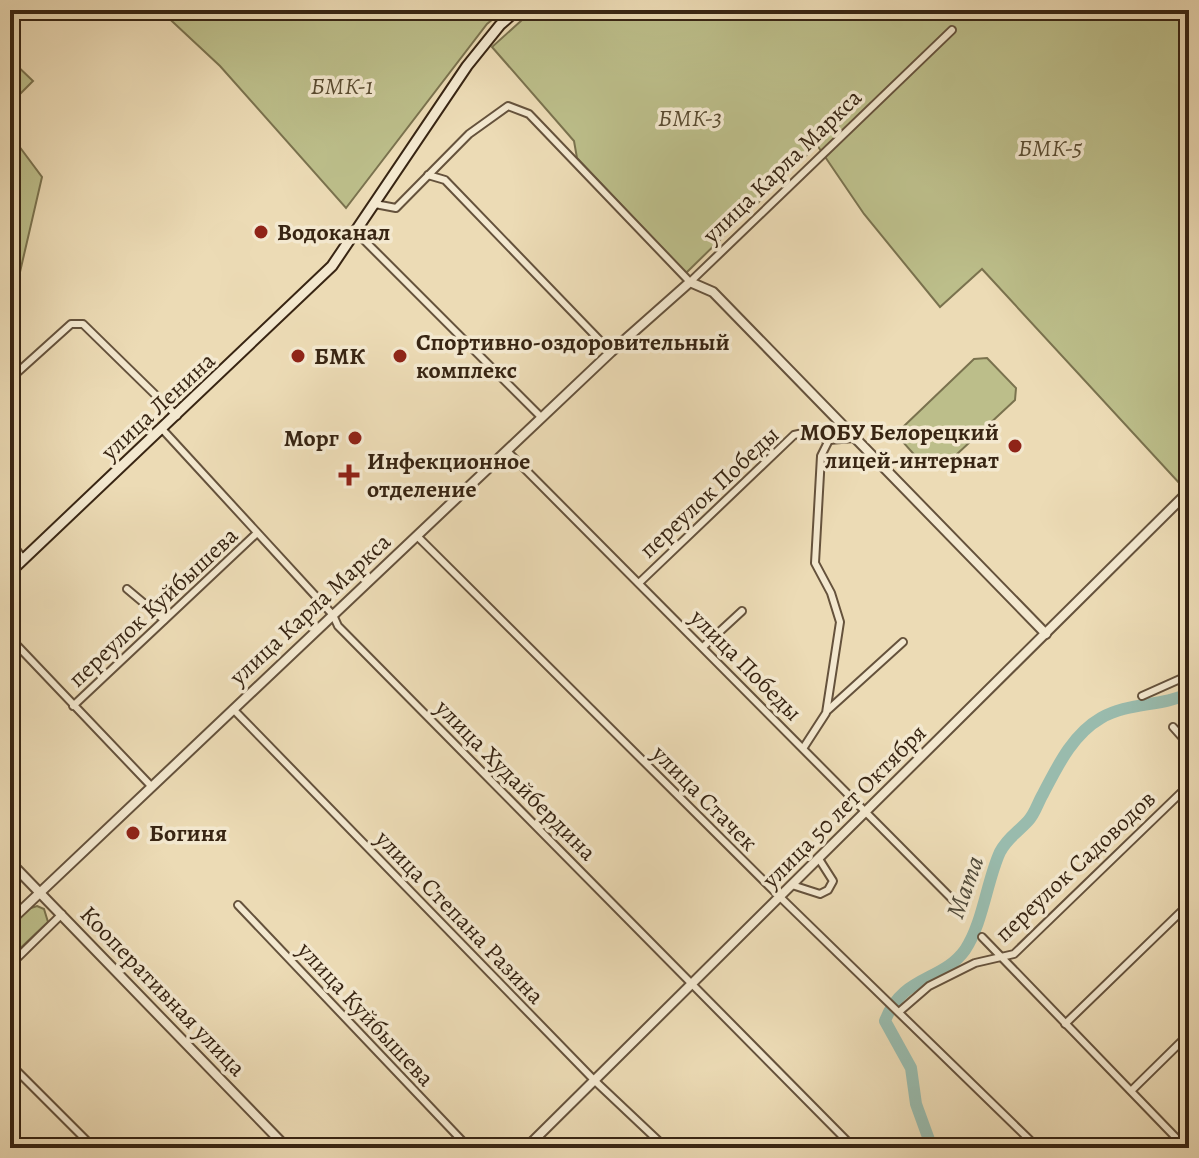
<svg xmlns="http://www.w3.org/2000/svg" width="1199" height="1158" font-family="Alegreya,serif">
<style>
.green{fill:#bcbe8a;stroke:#7a724e;stroke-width:2}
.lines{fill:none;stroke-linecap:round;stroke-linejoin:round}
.river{stroke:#99bbad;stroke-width:12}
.minor-casing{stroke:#65523c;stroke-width:10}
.tertiary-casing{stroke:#65523c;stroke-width:12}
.secondary-casing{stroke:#382513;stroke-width:13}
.minor{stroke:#f3e8cf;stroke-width:6}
.tertiary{stroke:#f3e8cf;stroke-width:8}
.secondary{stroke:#f3e8cf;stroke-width:9}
.poi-dot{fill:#8f2418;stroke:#f3e8cf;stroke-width:3}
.labels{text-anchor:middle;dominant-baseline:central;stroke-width:7;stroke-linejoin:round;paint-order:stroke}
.park-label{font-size:24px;font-style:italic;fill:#594b31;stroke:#f3e8cf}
.street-label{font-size:24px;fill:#382513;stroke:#f3e8cf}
.poi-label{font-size:24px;font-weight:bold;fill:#382513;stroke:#f3e8cf;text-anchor:start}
.water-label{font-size:26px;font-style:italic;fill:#504a3a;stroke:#f3e8cf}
</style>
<rect width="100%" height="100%" fill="#ecdbb5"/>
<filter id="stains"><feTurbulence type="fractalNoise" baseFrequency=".0025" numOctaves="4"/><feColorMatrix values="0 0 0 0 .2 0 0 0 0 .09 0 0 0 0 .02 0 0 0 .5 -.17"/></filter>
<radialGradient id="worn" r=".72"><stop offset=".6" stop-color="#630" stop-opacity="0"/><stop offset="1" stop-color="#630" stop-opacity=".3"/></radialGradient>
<g class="green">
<path d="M160,10H504L487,24L346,208L220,66Z"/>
<path d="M533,10H1189V476L1181,485L982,269L940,307L864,214L817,145L686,273L577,158L574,141L492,47Z"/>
<path d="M10,59L33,81L10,104Z"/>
<path d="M10,134L42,177L17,285L10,291Z"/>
<path d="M987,358L1016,388L1015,400L941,469H927L902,441L903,427L974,359Z"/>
<path d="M37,906L44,909L48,922L10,958V925L28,909Z"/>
</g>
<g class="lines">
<path class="river" d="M932,1148L916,1104L911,1068L885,1021C902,975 942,982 965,950C983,923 987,880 1000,852C1007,838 1018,832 1028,821C1035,814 1038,802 1043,794C1058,765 1073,734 1101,718C1128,702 1162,707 1189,693"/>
<defs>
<g id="minor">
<path d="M428,175L445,180L611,352"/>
<path d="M375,204L396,208L469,134L508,106L529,114L690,282L952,30"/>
<path d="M357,233L542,418"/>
<path d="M10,379L71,324H83L177,416"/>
<path d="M163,430L333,615L338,626L854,1148"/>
<path d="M508,452L958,905"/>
<path d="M418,537L780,897L1038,1148"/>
<path d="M10,541L23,559"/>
<path d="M639,583L794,435L803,433L829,440L854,438"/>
<path d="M127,589L164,620"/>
<path d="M10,638L152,787"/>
<path d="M703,647L742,611"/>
<path d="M1142,696L1189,675"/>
<path d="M73,706L257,533"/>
<path d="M233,709L595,1081L666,1148"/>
<path d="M828,710L903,642"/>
<path d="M1173,727L1189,745"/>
<path d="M804,747L826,713L840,622L831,593L815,563L821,456L829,440"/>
<path d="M792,885L820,894L828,890L833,881L819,859"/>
<path d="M238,905L469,1148"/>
<path d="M982,937L1183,1145"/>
<path d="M10,965L62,914"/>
<path d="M899,1012L929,986L975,963L1014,954L1189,785"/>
<path d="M1065,1024L1189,904"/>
<path d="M10,1064L94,1148"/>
<path d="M1132,1090L1189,1034"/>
<path d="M1179,1148L1189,1140"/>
</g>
<g id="tertiary">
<path d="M10,862L287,1148"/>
<path d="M10,921L611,352L690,282L713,292L1046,634"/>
<path d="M526,1148L1189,491"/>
</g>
<path id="secondary" d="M10,572L332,266L467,66L500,25L517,10"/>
</defs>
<use href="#minor" class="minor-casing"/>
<use href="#tertiary" class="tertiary-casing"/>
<use href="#secondary" class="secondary-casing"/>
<use href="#minor" class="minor"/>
<use href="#tertiary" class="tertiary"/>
<use href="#secondary" class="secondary"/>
</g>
<g class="poi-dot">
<circle cx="261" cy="232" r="8"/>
<circle cx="298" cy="356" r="8"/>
<circle cx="400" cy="356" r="8"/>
<circle cx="355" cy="438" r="8"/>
<circle cx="1015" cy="446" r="8"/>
<path d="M345 463h8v8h8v8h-8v8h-8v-8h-8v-8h8z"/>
<circle cx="133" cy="833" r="8"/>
</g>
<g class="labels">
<g class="park-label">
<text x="342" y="86">БМК-1</text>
<text x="690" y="118">БМК-3</text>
<text x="1050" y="148">БМК-5</text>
</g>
<g class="street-label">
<text transform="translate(782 166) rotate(-44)">улица Карла Маркса</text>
<text transform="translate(158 406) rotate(-43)">улица Ленина</text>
<text transform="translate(709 492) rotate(-43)">переулок Победы</text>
<text transform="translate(153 607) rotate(-43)">переулок Куйбышева</text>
<text transform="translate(310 609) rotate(-43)">улица Карла Маркса</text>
<text transform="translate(746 665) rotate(45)">улица Победы</text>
<text transform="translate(516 780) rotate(45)">улица Худайбердина</text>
<text transform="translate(705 798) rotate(45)">улица Стачек</text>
<text transform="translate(844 806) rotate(-45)">улица 50 лет Октября</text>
<text transform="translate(1075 866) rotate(-43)">переулок Садоводов</text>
<text transform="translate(460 917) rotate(46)">улица Степана Разина</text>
<text transform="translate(163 991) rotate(46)">Кооперативная улица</text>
<text transform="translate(366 1014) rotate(47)">улица Куйбышева</text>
</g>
<g class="poi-label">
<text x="277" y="232">Водоканал</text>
<text x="416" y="342">Спортивно-оздоровительный<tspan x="416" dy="28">комплекс</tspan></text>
<text x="314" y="356">БМК</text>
<text x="999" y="432" text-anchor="end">МОБУ Белорецкий<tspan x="999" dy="28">лицей-интернат</tspan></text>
<text x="339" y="438" text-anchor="end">Морг</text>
<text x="367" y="461">Инфекционное<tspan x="367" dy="28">отделение</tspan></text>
<text x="149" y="833">Богиня</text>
</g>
<g class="water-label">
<text transform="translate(965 887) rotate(-70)">Мата</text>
</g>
</g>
<rect width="1199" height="1158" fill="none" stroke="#ecdbb5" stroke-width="40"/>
<rect x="12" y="12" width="1175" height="1134" fill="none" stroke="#382513" stroke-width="4"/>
<rect x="20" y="20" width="1159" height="1118" fill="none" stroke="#382513" stroke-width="2"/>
<rect width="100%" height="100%" filter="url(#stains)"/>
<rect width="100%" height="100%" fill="url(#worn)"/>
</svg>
